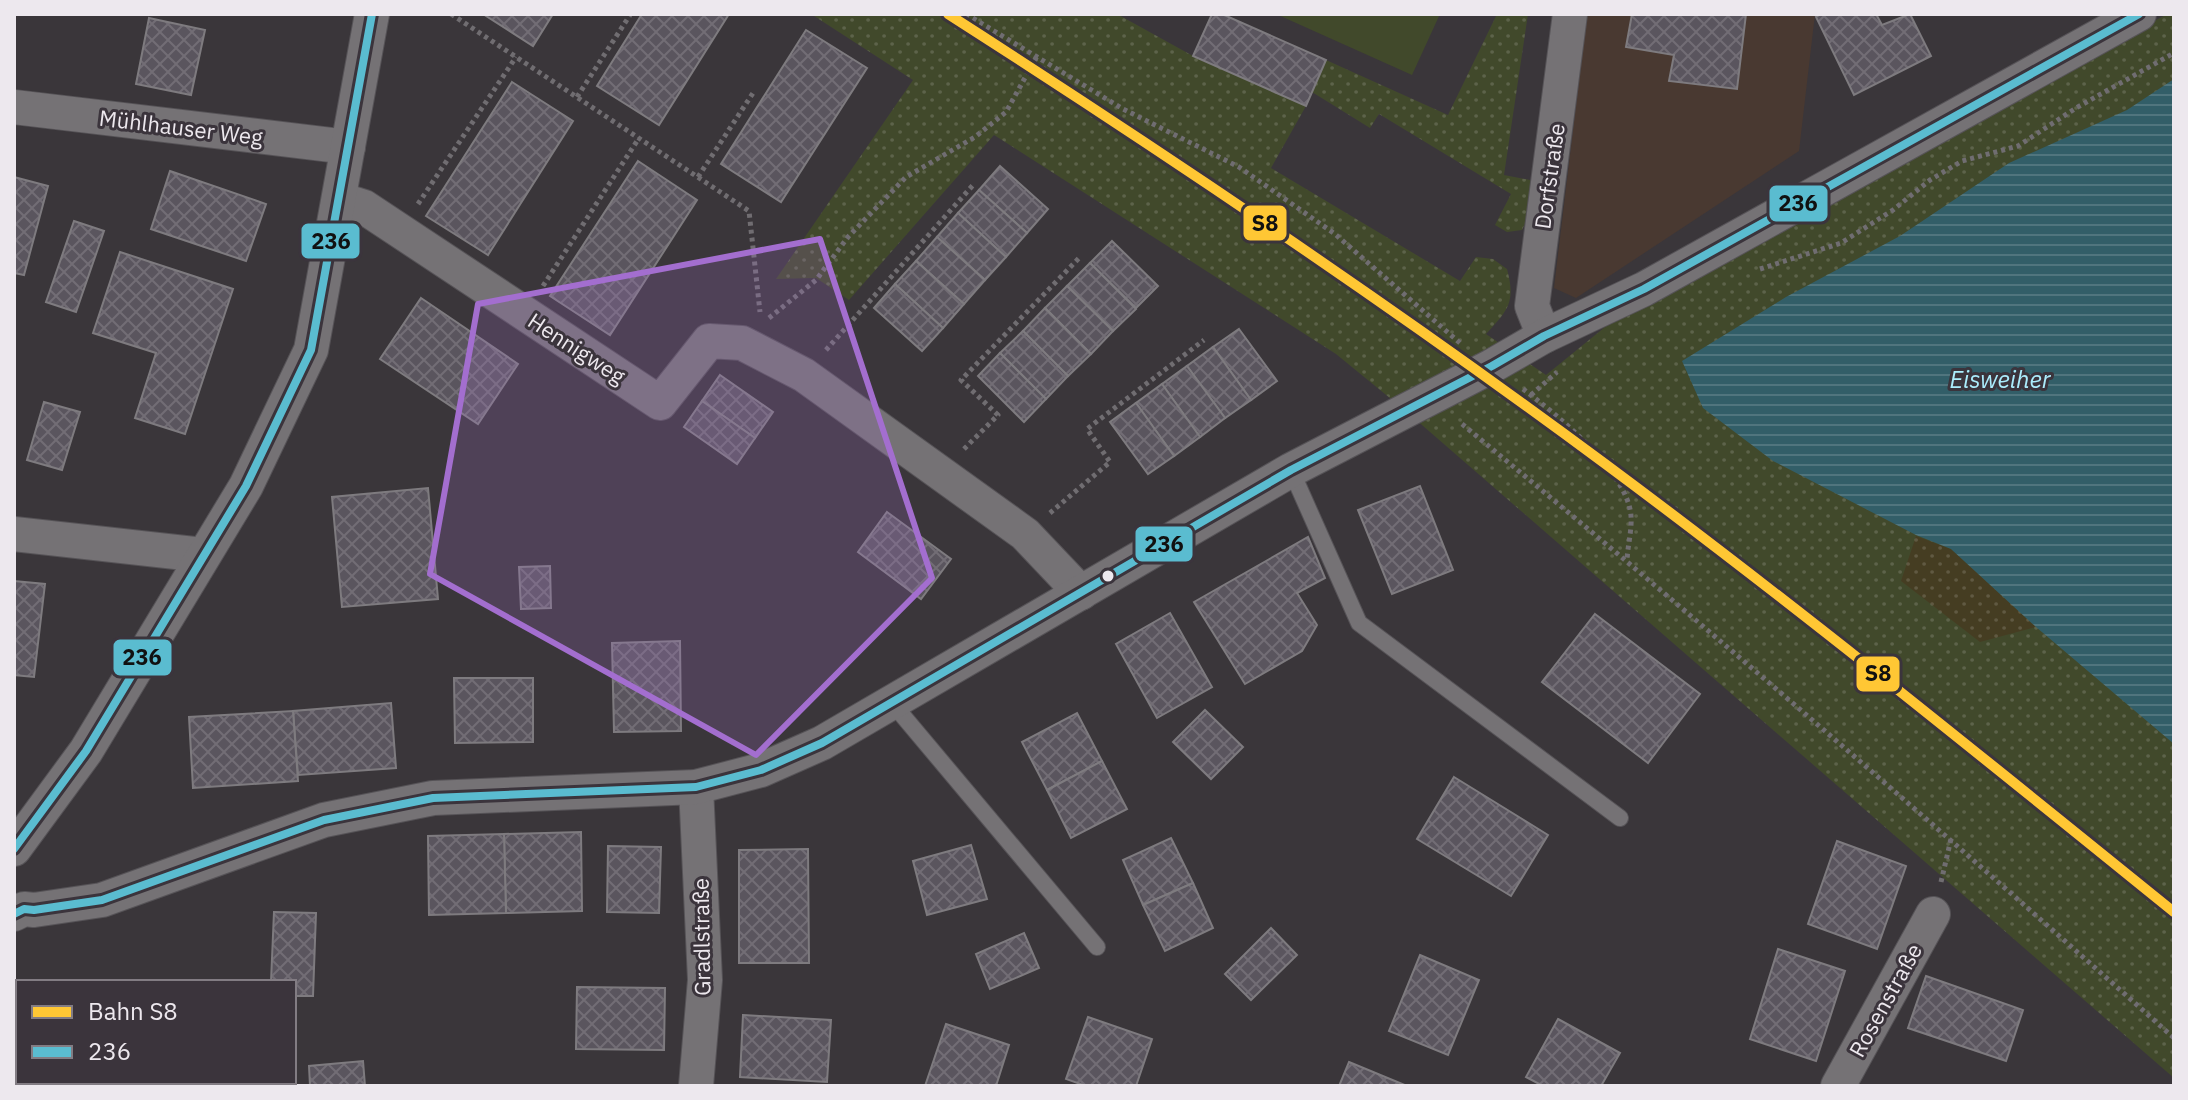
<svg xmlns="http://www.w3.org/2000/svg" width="2188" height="1100" font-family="'IBM Plex Sans',sans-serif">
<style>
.education{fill:#493931}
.grass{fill:url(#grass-dots)}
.sand{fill:url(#sand-dots)}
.garden{fill:#41492b}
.water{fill:url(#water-rules)}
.building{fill:url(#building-cross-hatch);stroke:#7e7b7f;stroke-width:2}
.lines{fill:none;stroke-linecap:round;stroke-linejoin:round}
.service-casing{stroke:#565357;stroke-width:18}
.minor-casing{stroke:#565357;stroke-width:36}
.path{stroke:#706d71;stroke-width:5;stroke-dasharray:4 4;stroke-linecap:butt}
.service{stroke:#757275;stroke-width:16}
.minor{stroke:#757275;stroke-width:34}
.bus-1-casing{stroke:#3b343c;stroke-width:14}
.bus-1{stroke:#5abcd0;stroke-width:8}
.rail-1-casing{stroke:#3b343c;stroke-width:16}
.rail-1{stroke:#ffc734;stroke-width:10}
.marked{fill:#a36ecf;fill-opacity:0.2;stroke:#a36ecf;stroke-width:6;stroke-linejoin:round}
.bus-dot{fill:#ede8ee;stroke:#3b343c;stroke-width:3}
.labels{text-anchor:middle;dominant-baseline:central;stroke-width:6;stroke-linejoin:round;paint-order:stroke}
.street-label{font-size:22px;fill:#ede8ee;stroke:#3b343c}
.water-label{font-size:24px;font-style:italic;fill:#abecfc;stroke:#3b343c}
.line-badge{stroke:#3b343c;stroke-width:3}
.pale-badge-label{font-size:22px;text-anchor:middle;font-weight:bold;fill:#111}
</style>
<defs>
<pattern id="grass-dots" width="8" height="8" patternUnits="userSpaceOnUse" patternTransform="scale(2)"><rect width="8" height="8" fill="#41492b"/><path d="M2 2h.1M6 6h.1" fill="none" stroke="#5d634a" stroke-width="1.8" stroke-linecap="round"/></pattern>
<pattern id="sand-dots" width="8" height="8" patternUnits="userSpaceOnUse" patternTransform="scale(2)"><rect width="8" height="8" fill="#453d22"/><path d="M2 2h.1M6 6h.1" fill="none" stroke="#605942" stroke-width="1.8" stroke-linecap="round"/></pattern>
<pattern id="water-rules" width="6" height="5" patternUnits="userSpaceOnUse" patternTransform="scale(2)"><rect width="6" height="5" fill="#325e68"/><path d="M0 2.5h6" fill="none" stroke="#50757e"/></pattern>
<pattern id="building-cross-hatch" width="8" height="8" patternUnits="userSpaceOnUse" patternTransform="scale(2)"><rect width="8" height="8" fill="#5a555e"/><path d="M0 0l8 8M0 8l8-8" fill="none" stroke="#726d75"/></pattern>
</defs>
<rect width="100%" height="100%" fill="#3a363a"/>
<path class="education" d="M1587,14H1815L1799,151L1576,298L1554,288Z"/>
<g class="grass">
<path d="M811,14H1117L1193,56L1306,106L1271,168L1460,281L1476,257L1493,259L1507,269C1516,302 1508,310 1486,334L1546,375L1605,327L2167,14H2174V1078L1407,412L1336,354L994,135L849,300L816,278L776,279L913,80Z"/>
<path d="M1497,14H1528L1504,175L1535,181L1530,213L1522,230L1507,232L1495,225L1511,194L1379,114L1370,128L1312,92L1326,60L1448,115Z"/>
</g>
<path class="sand" d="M1916,536L1951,549L2036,627L1980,642L1901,581Z"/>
<path class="garden" d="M1276,14H1440L1412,75Z"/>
<path class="water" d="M2174,79V744L2036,627L1951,549L1916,535L1773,461L1703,408L1682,361L1786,297L1900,236L2009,163L2127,110Z"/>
<g class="building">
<path d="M483,14H553L533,46Z"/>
<path d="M642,14H729L659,125L597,86Z"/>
<path d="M1212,14H1222L1326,60L1306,106L1193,56Z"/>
<path d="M1632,14H1746L1737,89L1669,81L1674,55L1626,47Z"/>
<path d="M1821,14H1876L1882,25L1910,14L1931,56L1854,95L1816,17Z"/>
<path d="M149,18L205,30L191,95L136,84Z"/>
<path d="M806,30L867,68L781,202L721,164Z"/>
<path d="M512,82L573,121L488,255L426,216Z"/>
<path d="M638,161L697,200L610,335L550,296Z"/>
<path d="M1000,166L1048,209L1027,233L979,190Z"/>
<path d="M170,171L266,204L246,261L151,229Z"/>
<path d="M14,177L48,186L24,275L14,273Z"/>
<path d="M979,190L1027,233L1006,257L958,213Z"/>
<path d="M958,213L1006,257L985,280L937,237Z"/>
<path d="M74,221L104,231L76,312L46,302Z"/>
<path d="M937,237L985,280L964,304L916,261Z"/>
<path d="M1112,241L1158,286L1136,308L1090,263Z"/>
<path d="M120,252L233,289L185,434L135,418L156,353L93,333Z"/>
<path d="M916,261L964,304L943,328L895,284Z"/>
<path d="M1090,263L1136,309L1113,331L1067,286Z"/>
<path d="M895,284L943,328L922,351L874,308Z"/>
<path d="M1067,286L1113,331L1091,354L1045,308Z"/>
<path d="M421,298L518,364L478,424L380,359Z"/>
<path d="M1045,308L1091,354L1068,376L1023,331Z"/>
<path d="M1239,329L1277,381L1251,400L1213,347Z"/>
<path d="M1023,331L1068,376L1046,399L1000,353Z"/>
<path d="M1213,347L1251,400L1225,418L1187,366Z"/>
<path d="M1000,353L1046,399L1024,422L978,376Z"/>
<path d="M1187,366L1225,418L1200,437L1162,384Z"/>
<path d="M720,375L773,412L755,438L702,401Z"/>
<path d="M1162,384L1200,437L1174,456L1136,403Z"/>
<path d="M702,401L755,438L737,464L684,427Z"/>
<path d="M44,402L80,412L62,470L27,460Z"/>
<path d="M1136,403L1174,456L1148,474L1110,422Z"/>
<path d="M1420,486L1453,570L1392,594L1358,510Z"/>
<path d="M428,488L438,599L342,607L332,497Z"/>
<path d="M887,512L951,559L921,599L858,552Z"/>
<path d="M1308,537L1325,578L1297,593L1317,625L1302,651L1245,684L1194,602Z"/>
<path d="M550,566L551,608L521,609L519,567Z"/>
<path d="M14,581L45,584L34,677L14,675Z"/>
<path d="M1170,613L1212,687L1157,718L1116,644Z"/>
<path d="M1595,614L1700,694L1648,763L1542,682Z"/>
<path d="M680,641L681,731L614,732L612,643Z"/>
<path d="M454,678H533V742L455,743Z"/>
<path d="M391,703L396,768L298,775L293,711Z"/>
<path d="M1205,710L1243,747L1211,779L1173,742Z"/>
<path d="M293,711L298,781L193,788L189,717Z"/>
<path d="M1077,713L1102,761L1047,790L1022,742Z"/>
<path d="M1102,761L1127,809L1071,838L1047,790Z"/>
<path d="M1454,777L1548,835L1511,896L1417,839Z"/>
<path d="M581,832L582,911L506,913L504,834Z"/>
<path d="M504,834L506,913L429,915L428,836Z"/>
<path d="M1171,838L1193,883L1143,905L1123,860Z"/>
<path d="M1837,841L1906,866L1877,949L1808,924Z"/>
<path d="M971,845L987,899L927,915L913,861Z"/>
<path d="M608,846L661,847L659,913L607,912Z"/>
<path d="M808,849L809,963H739V850Z"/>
<path d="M1193,883L1213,928L1165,951L1143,905Z"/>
<path d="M274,912L316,913L313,996H294V982H271Z"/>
<path d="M1271,928L1297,955L1251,1000L1225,974Z"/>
<path d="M1024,933L1039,968L990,989L976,954Z"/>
<path d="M1778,949L1845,971L1816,1061L1750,1039Z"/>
<path d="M1420,955L1479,980L1448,1055L1389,1031Z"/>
<path d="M1926,976L2023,1010L2006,1061L1908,1028Z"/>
<path d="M577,987L665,988L664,1050L576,1049Z"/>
<path d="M743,1015L831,1020L827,1082L740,1077Z"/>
<path d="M1088,1017L1152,1039L1136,1086H1086L1066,1079Z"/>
<path d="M1558,1019L1620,1053L1601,1086H1543L1526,1077Z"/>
<path d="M946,1024L1009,1045L996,1086H925Z"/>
<path d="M363,1061L365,1086H310L309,1066Z"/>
<path d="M1349,1062L1407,1086H1339Z"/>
<rect x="53" y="1082" width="93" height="4"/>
</g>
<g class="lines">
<defs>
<g id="service">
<path d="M1291,470L1359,623L1620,818"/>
<path d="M893,704L1097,947"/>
</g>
<g id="minor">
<path d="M14,107L348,147"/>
<path d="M339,199L364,207L660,403L709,341L742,343L804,375L1025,534L1081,593"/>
<path d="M1544,336L1532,306L1570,14"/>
<path d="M14,534L203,555"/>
<path d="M696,787L705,980L696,1086"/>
<path d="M14,849L86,751L246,486L311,350L372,14"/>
<path d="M14,914L24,909L34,910L102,900L324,820L433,798L696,787L761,770L822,743L1291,470L1492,366L1544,336L1644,289L2139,14"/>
<path d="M1838,1086L1933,914"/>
</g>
</defs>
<use href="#service" class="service-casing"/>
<use href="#minor" class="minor-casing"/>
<g class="path">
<path d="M451,14L749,211L760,312"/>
<path d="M966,14L1123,109L1239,167L1335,234L1460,343"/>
<path d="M577,97L630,15"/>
<path d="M698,177L753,93"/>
<path d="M418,204L516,57"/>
<path d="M1760,269L1841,243L1893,210L1930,180L1962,161L2018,146L2076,108L2174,53"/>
<path d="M543,286L639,138"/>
<path d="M769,318L816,280L848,237L906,177L975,137L1006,112L1037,56"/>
<path d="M826,350L974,184"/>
<path d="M1523,389C1556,414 1628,472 1631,516C1632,529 1628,545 1627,559"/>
<path d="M1531,395L1557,372"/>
<path d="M1462,424C1703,623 1940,829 2174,1038"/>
<path d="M964,449L998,415L961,380L1080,257"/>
<path d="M1050,513L1110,462L1087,429L1204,340"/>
<path d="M1941,882L1951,839"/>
</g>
<use href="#service" class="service"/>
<use href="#minor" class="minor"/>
<defs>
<g id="bus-1">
<path d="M14,849L86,751L246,486L311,350L372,14"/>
<path d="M14,914L24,909L34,910L102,900L324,820L433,798L696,787L761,770L822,743L1291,470L1492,366L1544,336L1644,289L2139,14"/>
</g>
</defs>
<use href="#bus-1" class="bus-1-casing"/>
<use href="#bus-1" class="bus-1"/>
<defs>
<path id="rail-1" d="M948,14C1171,157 1391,305 1604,463C1798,607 1986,760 2174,912"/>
</defs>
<use href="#rail-1" class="rail-1-casing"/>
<use href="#rail-1" class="rail-1"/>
</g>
<path class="marked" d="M820,239L932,578L756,755L430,574L478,304Z"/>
<circle class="bus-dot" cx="1108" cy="576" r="7"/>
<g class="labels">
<g class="street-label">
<text transform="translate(181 127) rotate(7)">Mühlhauser Weg</text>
<text transform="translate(1549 176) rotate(-82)">Dorfstraße</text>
<text transform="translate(577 348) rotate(33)">Hennigweg</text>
<text transform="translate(701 937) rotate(-91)">Gradlstraße</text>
<text transform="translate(1885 1000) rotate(-61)">Rosenstraße</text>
</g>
<g class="water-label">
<text x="2000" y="379">Eisweiher</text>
</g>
</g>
<g class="line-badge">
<rect x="1768" y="184" width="61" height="39" rx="8" fill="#5abcd0"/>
<rect x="1242" y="204" width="46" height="38" rx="8" fill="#ffc734"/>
<rect x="300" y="222" width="61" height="38" rx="8" fill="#5abcd0"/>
<rect x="1134" y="525" width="60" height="38" rx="8" fill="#5abcd0"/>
<rect x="112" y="638" width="61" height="39" rx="8" fill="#5abcd0"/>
<rect x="1855" y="655" width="46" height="38" rx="8" fill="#ffc734"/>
</g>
<g class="pale-badge-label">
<text x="1798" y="211">236</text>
<text x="1265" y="231">S8</text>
<text x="331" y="249">236</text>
<text x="1164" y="552">236</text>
<text x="142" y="665">236</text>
<text x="1878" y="681">S8</text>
</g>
<rect width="2188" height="1100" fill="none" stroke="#ede8ee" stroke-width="32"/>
<rect x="16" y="980" width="280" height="104" fill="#3b343c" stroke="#827c83" stroke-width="2"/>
<rect x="32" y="1006" width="40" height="12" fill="#ffc734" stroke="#827c83" stroke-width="2"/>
<text x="88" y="1020" font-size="24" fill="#ede8ee">Bahn S8</text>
<rect x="32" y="1046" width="40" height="12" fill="#5abcd0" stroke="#827c83" stroke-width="2"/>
<text x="88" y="1060" font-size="24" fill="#ede8ee">236</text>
</svg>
